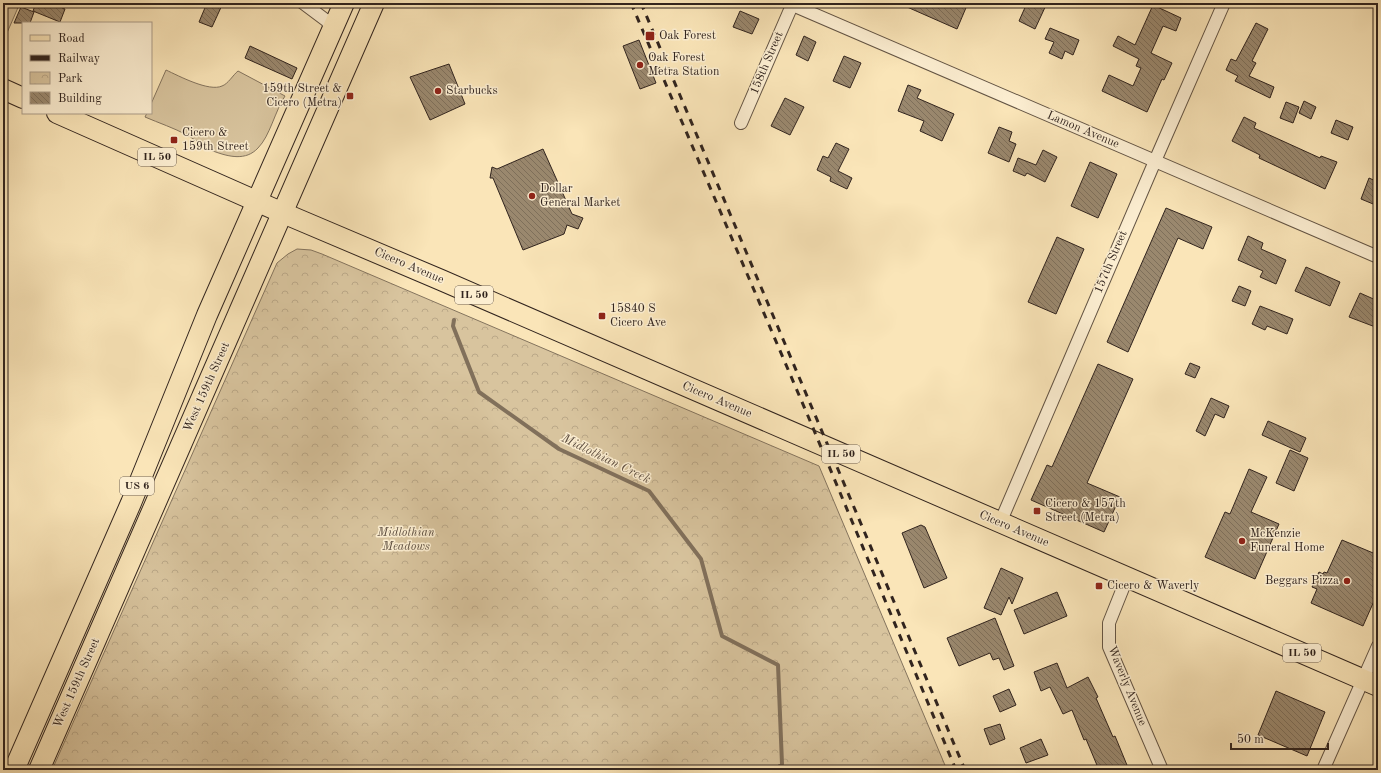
<svg xmlns="http://www.w3.org/2000/svg" width="1381" height="773" font-family="'Old Standard TT',serif">
<style>
.grass{fill:#d8c49e;stroke:#84745e}
.park{fill:url(#park-crowns);stroke:#84745e}
.lines{fill:none;stroke-linecap:round;stroke-linejoin:round}
.stream{stroke:#81705b;stroke-width:4}
.building{fill:url(#building-back-hatch);stroke:#31241e}
.minor-casing{stroke:#635444;stroke-width:14}
.primary-casing{stroke:#31241e;stroke-width:22}
.minor{stroke:#fceed1;stroke-width:12}
.primary{stroke:#fae5b8;stroke-width:20}
.rail{stroke:#31241e;stroke-width:3;stroke-dasharray:7 7;stroke-linecap:butt}
.poi-dot{fill:#8f2418;stroke:#fceed1;stroke-width:1.5}
.labels{text-anchor:middle;dominant-baseline:central;stroke-width:3;stroke-linejoin:round;paint-order:stroke}
.shield{fill:#fceed1;stroke:#6e6154;stroke-width:1}
.shield-label{font-size:11px;font-weight:bold;fill:#31241e}
.poi-label{font-size:12px;fill:#31241e;stroke:#fceed1;text-anchor:start}
.street-label{font-size:12px;fill:#31241e;stroke:#fceed1}
.park-label{font-size:12px;font-style:italic;fill:#5b4c3e;stroke:#fceed1}
.water-label{font-size:13px;font-style:italic;fill:#605042;stroke:#fceed1}
</style>
<defs>
<pattern id="park-crowns" width="20" height="18" patternUnits="userSpaceOnUse"><rect width="20" height="18" fill="#d8c49e"/><path d="M2 6a3 3 0 1 1 6 0M12 15a3 3 0 1 1 6 0" fill="none" stroke="#baa888"/></pattern>
<pattern id="building-back-hatch" width="6" height="6" patternUnits="userSpaceOnUse"><rect width="6" height="6" fill="#9a886e"/><path d="M-1 5l2 2M0 0l6 6M5-1l2 2" fill="none" stroke="#7e6f5a"/></pattern>
</defs>
<rect width="100%" height="100%" fill="#fae5b8"/>
<filter id="stains"><feTurbulence type="fractalNoise" baseFrequency=".005" numOctaves="4"/><feColorMatrix values="0 0 0 0 .2 0 0 0 0 .09 0 0 0 0 .02 0 0 0 .5 -.17"/></filter>
<radialGradient id="worn" r=".72"><stop offset=".6" stop-color="#630" stop-opacity="0"/><stop offset="1" stop-color="#630" stop-opacity=".3"/></radialGradient>
<g class="grass">
<path d="M3,3H20L3,42Z"/>
<path d="M166,70C179,76 209,92 222,86C228,84 233,75 238,71L285,96C275,111 270,136 258,148C246,161 229,157 213,151C204,147 196,140 187,135C174,128 159,123 145,117L147,113H151V104Z"/>
</g>
<path class="park" d="M297,249L311,250L322,254L819,466L947,770H52L277,263L288,254Z"/>
<g class="lines">
<path class="stream" d="M454,320L453,326L479,392L559,449L649,491L701,559L722,636L778,665L782,764L775,770"/>
</g>
<g class="building">
<path d="M36,3H51L65,9L60,22L33,11Z"/>
<path d="M207,3H223L212,27L199,22Z"/>
<path d="M898,3H968L957,29Z"/>
<path d="M1027,3H1047L1035,29L1019,21Z"/>
<path d="M1153,5L1181,18L1176,31L1163,26L1151,53L1172,63L1164,80L1162,79L1147,112L1102,91L1109,75L1133,86L1141,68L1136,66L1139,59L1113,46L1118,36L1135,45Z"/>
<path d="M21,7L34,12L30,23H14Z"/>
<path d="M740,11L759,19L752,34L733,27Z"/>
<path d="M1256,23L1268,29L1252,61L1256,63L1249,76L1274,87L1270,98L1235,81L1238,76L1226,70L1231,59L1236,61Z"/>
<path d="M1050,28L1079,40L1073,55L1065,51L1062,59L1049,53L1054,42L1045,39Z"/>
<path d="M804,36L816,42L808,61L796,55Z"/>
<path d="M639,40L656,83L640,89L623,46Z"/>
<path d="M250,46L297,68L292,79L245,58Z"/>
<path d="M844,56L861,63L850,88L833,81Z"/>
<path d="M449,64L465,104L430,120L410,77Z"/>
<path d="M908,85L921,90L917,98L954,114L942,141L920,131L924,121L898,111Z"/>
<path d="M785,98L804,107L790,135L771,126Z"/>
<path d="M1304,101L1316,107L1311,119L1299,113Z"/>
<path d="M1286,102L1299,107L1293,123L1280,118Z"/>
<path d="M1244,117L1256,123L1254,128L1320,158L1321,156L1337,162L1325,189L1259,158L1260,155L1232,141Z"/>
<path d="M1336,120L1353,127L1348,140L1331,133Z"/>
<path d="M999,127L1012,132L1009,141L1016,144L1009,162L988,153Z"/>
<path d="M836,143L849,149L838,171L852,178L847,189L830,181L831,177L817,170L823,156L828,158Z"/>
<path d="M543,149L572,214L583,218L578,229L567,225L564,234L523,250L493,178H490L492,167L497,169Z"/>
<path d="M1043,150L1057,157L1045,182L1027,173L1025,176L1013,171L1018,158L1036,165Z"/>
<path d="M1090,162L1117,174L1098,218L1071,206Z"/>
<path d="M1369,178L1378,182V206L1361,199Z"/>
<path d="M1166,208L1212,227L1203,249L1178,238L1128,352L1107,342Z"/>
<path d="M1248,236L1263,243L1261,249L1286,260L1276,284L1260,277L1263,271L1238,260Z"/>
<path d="M1057,237L1084,249L1056,314L1028,302Z"/>
<path d="M1306,267L1340,282L1330,306L1295,291Z"/>
<path d="M1239,286L1251,291L1245,306L1232,301Z"/>
<path d="M1360,293L1378,301V328L1349,317Z"/>
<path d="M1260,306L1293,319L1287,334L1267,326L1265,330L1252,324Z"/>
<path d="M1190,363L1200,367L1195,378L1185,374Z"/>
<path d="M1098,364L1133,379L1087,483L1120,497L1104,532L1031,500L1047,465L1052,467Z"/>
<path d="M1211,398L1229,406L1224,418L1215,414L1205,436L1196,431Z"/>
<path d="M1268,421L1306,438L1300,452L1262,435Z"/>
<path d="M1290,450L1308,458L1294,491L1276,483Z"/>
<path d="M1249,469L1267,477L1251,512L1279,524L1255,579L1205,557L1225,512L1230,514Z"/>
<path d="M921,525L925,527L947,578L924,588L902,533Z"/>
<path d="M1342,540L1378,555V592L1363,626L1311,603L1317,589L1312,587L1319,572L1323,574L1324,572L1327,573Z"/>
<path d="M1001,568L1023,578L1012,604L1009,597L1001,615L984,608Z"/>
<path d="M1057,592L1067,616L1024,634L1014,610Z"/>
<path d="M995,618L1014,666L1004,670L999,658L993,660L990,653L959,666L947,638Z"/>
<path d="M1057,663L1067,688L1088,677L1098,697L1096,698L1113,737L1115,736L1129,770H1099L1086,739L1084,740L1072,710L1063,714L1050,687L1041,691L1034,672Z"/>
<path d="M1009,689L1016,705L1000,712L993,696Z"/>
<path d="M1276,691L1325,712L1307,756L1258,735Z"/>
<path d="M1000,724L1005,739L990,745L984,729Z"/>
<path d="M1041,739L1048,755L1026,763L1020,748Z"/>
</g>
<g class="lines">
<defs>
<g id="minor">
<path d="M303,3L327,21L332,30"/>
<path d="M788,3L1378,257"/>
<path d="M741,123L793,3"/>
<path d="M1000,523L1155,161L1224,3"/>
<path d="M1127,578L1109,623V647L1162,770"/>
<path d="M1323,770L1378,646"/>
</g>
<g id="primary">
<path d="M3,89L23,98"/>
<path d="M57,113L283,213L441,280L1378,686"/>
<path d="M14,770L131,503L207,315L344,3"/>
<path d="M39,770L374,3"/>
</g>
</defs>
<use href="#minor" class="minor-casing"/>
<use href="#primary" class="primary-casing"/>
<use href="#minor" class="minor"/>
<use href="#primary" class="primary"/>
<g class="rail">
<path d="M631,3L808,416L956,770"/>
<path d="M641,3L965,770"/>
</g>
</g>
<g class="poi-dot">
<rect x="645" y="31" width="10" height="10" rx="2"/>
<circle cx="640" cy="65" r="4"/>
<circle cx="438" cy="91" r="4"/>
<rect x="346" y="92" width="8" height="8" rx="2"/>
<rect x="170" y="136" width="8" height="8" rx="2"/>
<circle cx="532" cy="196" r="4"/>
<rect x="598" y="312" width="8" height="8" rx="2"/>
<rect x="1033" y="507" width="8" height="8" rx="2"/>
<circle cx="1242" cy="541" r="4"/>
<circle cx="1347" cy="581" r="4"/>
<rect x="1095" y="582" width="8" height="8" rx="2"/>
</g>
<g class="labels">
<g class="shield">
<rect x="138" y="148" width="38" height="18" rx="3"/>
<rect x="455" y="286" width="38" height="18" rx="3"/>
<rect x="822" y="445" width="38" height="18" rx="3"/>
<rect x="120" y="477" width="34" height="18" rx="3"/>
<rect x="1283" y="644" width="38" height="18" rx="3"/>
</g>
<g class="shield-label">
<text x="157" y="157">IL 50</text>
<text x="474" y="295">IL 50</text>
<text x="841" y="454">IL 50</text>
<text x="137" y="486">US 6</text>
<text x="1302" y="653">IL 50</text>
</g>
<g class="poi-label">
<text x="659" y="36">Oak Forest</text>
<text x="648" y="58">Oak Forest<tspan x="648" dy="14">Metra Station</tspan></text>
<text x="342" y="89" text-anchor="end">159th Street &amp;<tspan x="342" dy="14">Cicero (Metra)</tspan></text>
<text x="446" y="91">Starbucks</text>
<text x="182" y="133">Cicero &amp;<tspan x="182" dy="14">159th Street</tspan></text>
<text x="540" y="189">Dollar<tspan x="540" dy="14">General Market</tspan></text>
<text x="610" y="309">15840 S<tspan x="610" dy="14">Cicero Ave</tspan></text>
<text x="1045" y="504">Cicero &amp; 157th<tspan x="1045" dy="14">Street (Metra)</tspan></text>
<text x="1250" y="534">McKenzie<tspan x="1250" dy="14">Funeral Home</tspan></text>
<text x="1339" y="581" text-anchor="end">Beggars Pizza</text>
<text x="1107" y="586">Cicero &amp; Waverly</text>
</g>
<g class="street-label">
<text transform="translate(767 63) rotate(-67)">158th Street</text>
<text transform="translate(1083 130) rotate(23)">Lamon Avenue</text>
<text transform="translate(1111 262) rotate(-67)">157th Street</text>
<text transform="translate(409 266) rotate(23)">Cicero Avenue</text>
<text transform="translate(207 387) rotate(-66)">West 159th Street</text>
<text transform="translate(717 400) rotate(23)">Cicero Avenue</text>
<text transform="translate(1014 529) rotate(23)">Cicero Avenue</text>
<text transform="translate(77 683) rotate(-66)">West 159th Street</text>
<text transform="translate(1127 686) rotate(68)">Waverly Avenue</text>
</g>
<g class="park-label">
<text x="406" y="533">Midlothian<tspan x="406" dy="14">Meadows</tspan></text>
</g>
<g class="water-label">
<text transform="translate(606 459) rotate(26)">Midlothian Creek</text>
</g>
</g>
<rect width="1381" height="773" fill="none" stroke="#fae5b8" stroke-width="16"/>
<rect x="4" y="4" width="1373" height="765" fill="none" stroke="#31241e" stroke-width="2"/>
<rect x="8" y="8" width="1365" height="757" fill="none" stroke="#31241e"/>
<rect x="22" y="22" width="130" height="92" fill="#fceed1" stroke="#ab9d89"/>
<rect x="30" y="35" width="20" height="6" fill="#fae5b8" stroke="#ab9d89"/>
<text x="58" y="42" font-size="12" fill="#31241e">Road</text>
<rect x="30" y="55" width="20" height="6" fill="#31241e" stroke="#ab9d89"/>
<text x="58" y="62" font-size="12" fill="#31241e">Railway</text>
<rect x="30" y="72" width="20" height="12" fill="url(#park-crowns)" stroke="#ab9d89"/>
<text x="58" y="82" font-size="12" fill="#31241e">Park</text>
<rect x="30" y="92" width="20" height="12" fill="url(#building-back-hatch)" stroke="#ab9d89"/>
<text x="58" y="102" font-size="12" fill="#31241e">Building</text>
<path d="M1231 743v6h97v-6" fill="none" stroke="#31241e" stroke-width="2"/>
<text x="1237" y="743" font-size="12" fill="#31241e" stroke="#fceed1" stroke-width="3" paint-order="stroke">50 m</text>
<rect width="100%" height="100%" filter="url(#stains)"/>
<rect width="100%" height="100%" fill="url(#worn)"/>
</svg>
